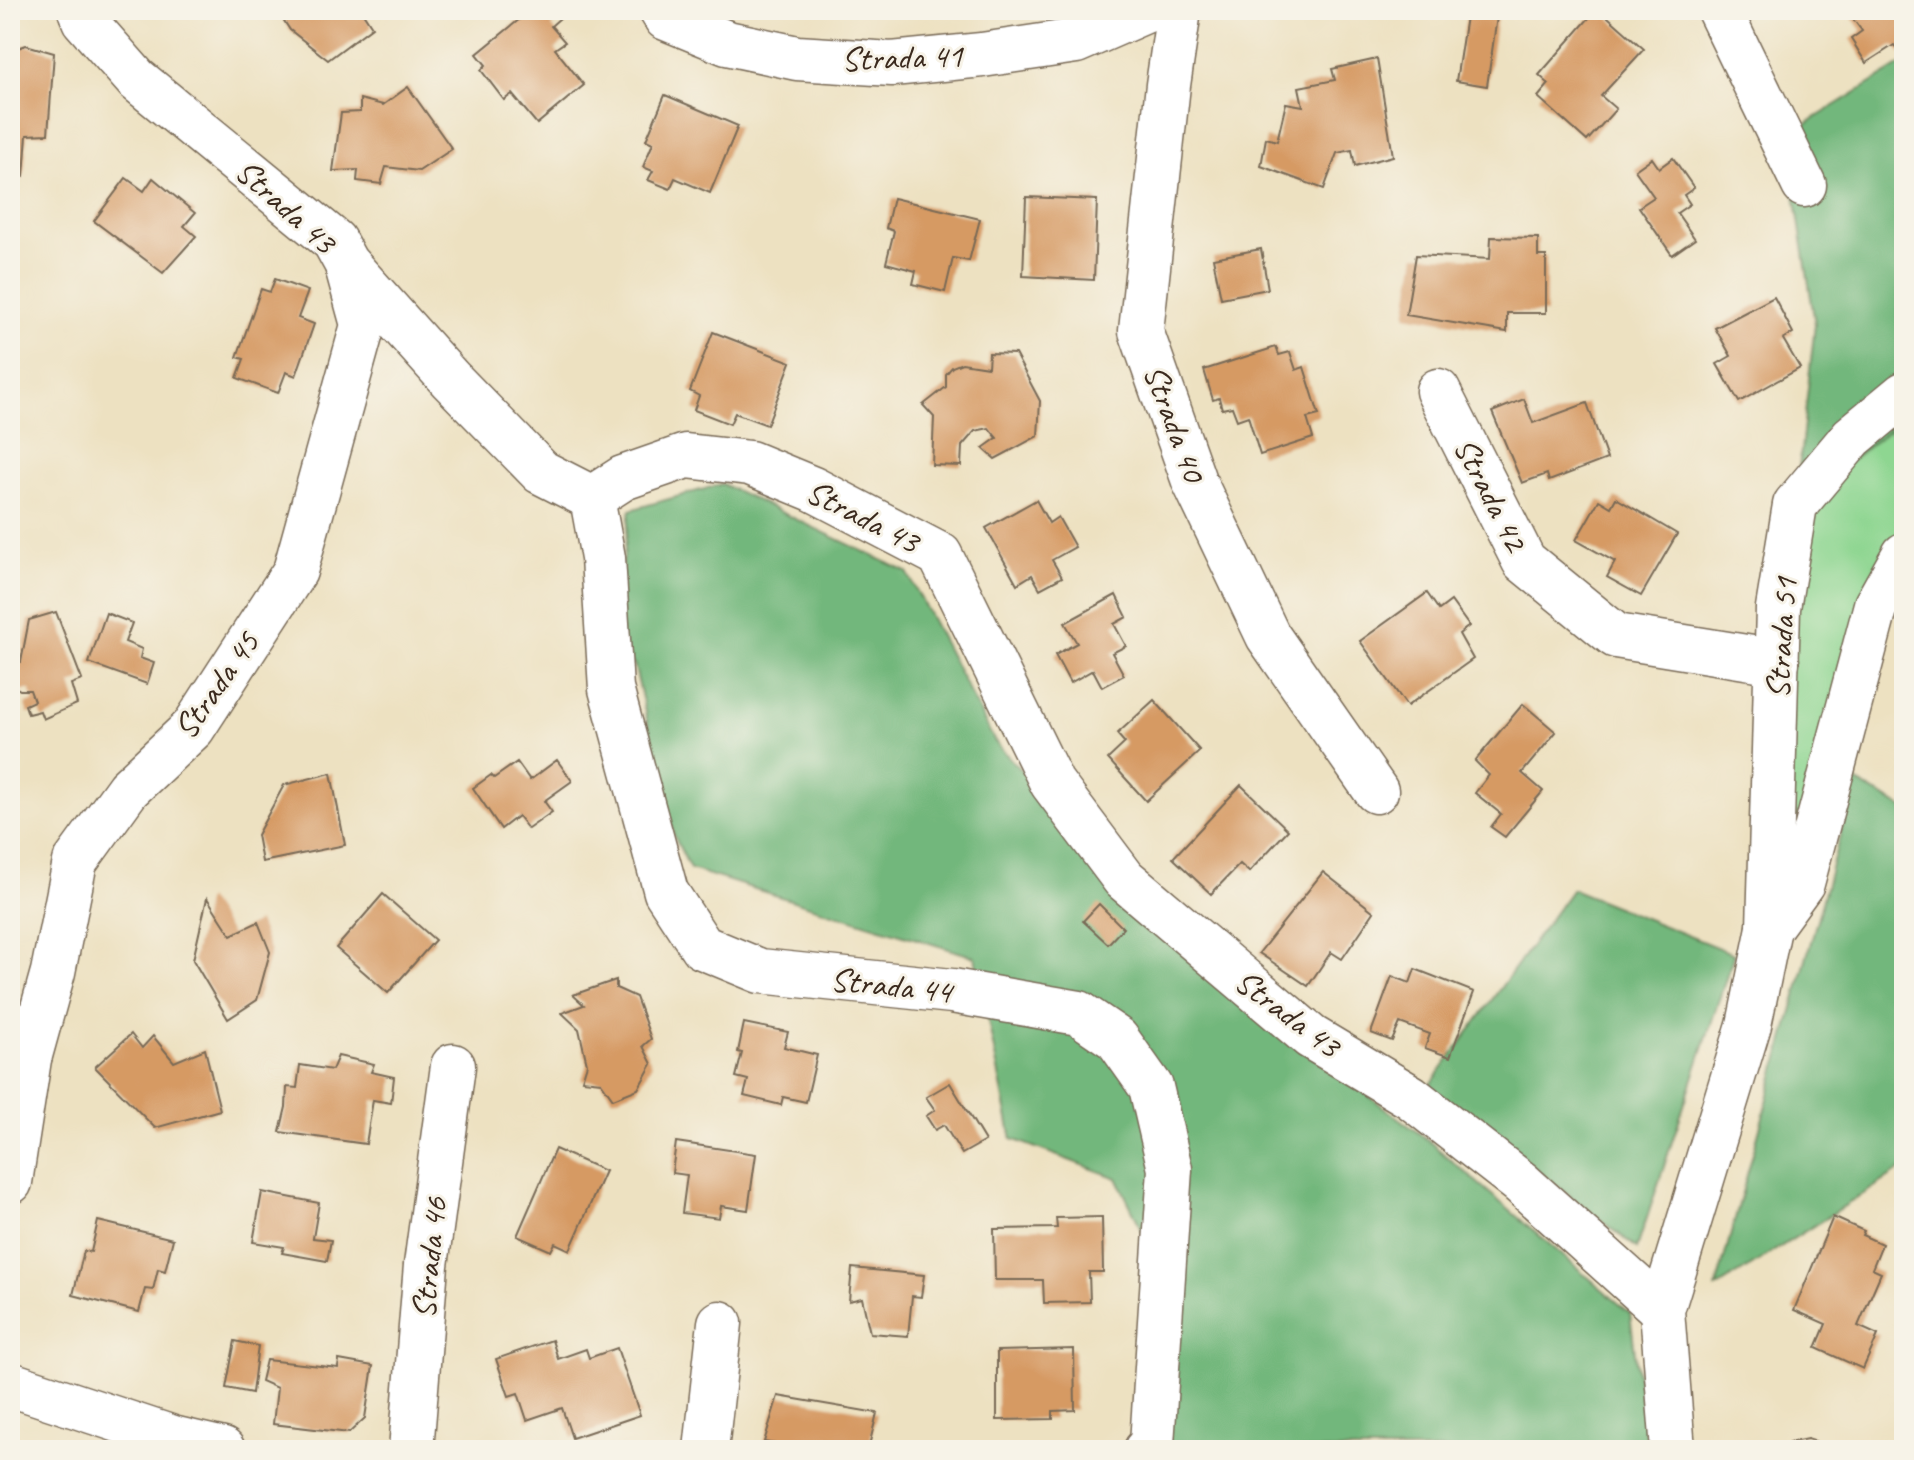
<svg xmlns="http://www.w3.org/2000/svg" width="1914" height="1460" font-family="Caveat,sans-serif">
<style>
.green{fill:#8ed691;stroke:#648058;stroke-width:2}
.forest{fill:#72b77b;stroke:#56704c;stroke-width:2}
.building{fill:#d69a63}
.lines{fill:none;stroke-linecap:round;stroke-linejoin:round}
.minor-casing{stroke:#796a57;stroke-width:47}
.minor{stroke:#fff;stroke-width:44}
.labels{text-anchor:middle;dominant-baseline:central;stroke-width:6;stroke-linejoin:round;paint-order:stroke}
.street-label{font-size:34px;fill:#3b2a1e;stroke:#f7f3e8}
</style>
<rect width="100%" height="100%" fill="#f7f3e8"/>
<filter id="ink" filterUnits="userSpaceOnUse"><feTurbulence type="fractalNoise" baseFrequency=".0125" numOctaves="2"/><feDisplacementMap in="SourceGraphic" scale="16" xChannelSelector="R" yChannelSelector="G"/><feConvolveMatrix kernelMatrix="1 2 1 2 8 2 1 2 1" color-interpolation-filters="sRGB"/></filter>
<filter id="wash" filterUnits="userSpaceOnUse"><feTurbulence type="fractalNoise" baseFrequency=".006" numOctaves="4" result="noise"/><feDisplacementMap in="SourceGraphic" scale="32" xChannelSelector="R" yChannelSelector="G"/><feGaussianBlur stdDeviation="1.8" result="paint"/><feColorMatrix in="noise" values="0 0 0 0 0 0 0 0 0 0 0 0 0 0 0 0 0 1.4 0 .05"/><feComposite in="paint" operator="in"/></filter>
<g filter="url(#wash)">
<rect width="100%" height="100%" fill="#ede1c1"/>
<path class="green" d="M1904,396V580L1769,928L1795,505Z"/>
<g class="forest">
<path d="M1904,63V418L1795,505L1815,324L1786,136Z"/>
<path d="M722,484L907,572L995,742L1208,977L1424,1137L1630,1313L1647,1450H1157L1181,1311L1117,1178L1012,1139L975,957L690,869L674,836L634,664L610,661L630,510Z"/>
<path d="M1855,781L1904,808V1168L1716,1288Z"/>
<path d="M1572,889L1734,954L1637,1248L1429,1087Z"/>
</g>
<g id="blocks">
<g class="building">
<path d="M277,10H361L372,27L328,60L290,30Z"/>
<path d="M531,10H556L561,17L551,26L565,42L555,49L584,85L537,124L512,94L504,100L481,70L486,65L477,54Z"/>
<path d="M1467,10H1498L1487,86L1456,81Z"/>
<path d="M1596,10H1600L1644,49L1601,96L1616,109L1587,141L1538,97L1549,84L1539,75Z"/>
<path d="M1857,10H1904V51L1901,53L1894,45L1866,63L1851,39L1862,31L1850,15Z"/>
<path d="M26,45L54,53L48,134L27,135L24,176L10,172V51Z"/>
<path d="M1377,59L1393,156L1355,166L1352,150L1337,153L1324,189L1261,166L1266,138L1277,141L1286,103L1303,106L1299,87L1335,80L1332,69Z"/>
<path d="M408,87L452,149L419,171L386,167L381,184L357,181L358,170L333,171L341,113L360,112V99L383,105Z"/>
<path d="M665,95L738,126L710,193L675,178L670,189L648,180L653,171L643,167L653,143L646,140Z"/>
<path d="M1652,158L1659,168L1673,158L1694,188L1684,195L1690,204L1677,213L1695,239L1672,255L1639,207L1654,197L1635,170Z"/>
<path d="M126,178L144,191L153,178L195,213L184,226L196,236L163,273L94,221Z"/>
<path d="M1026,197L1097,200L1094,280L1023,276Z"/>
<path d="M893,198L980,219L969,261L953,258L945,292L913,284L916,271L886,263L894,231L886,228Z"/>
<path d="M1491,237L1538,238V256H1546V313H1507V332L1406,315L1416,255L1490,259Z"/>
<path d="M1261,249L1268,289L1221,298L1213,258Z"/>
<path d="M275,279L308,291L298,318L314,324L296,376L286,372L278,393L237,378L244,359L237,357L261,289L270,292Z"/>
<path d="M1774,297L1793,333L1783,339L1800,368L1739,402L1717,364L1731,356L1715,328Z"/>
<path d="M713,332L791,362L767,425L735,413L730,424L694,410L699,396L690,391Z"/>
<path d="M1276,347L1279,355L1290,352L1296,370L1304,367L1319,415L1307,418L1313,438L1260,455L1248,416L1237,420L1232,407L1222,409L1219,398L1213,400L1204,370Z"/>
<path d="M989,353L1015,354L1040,401L1038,436L995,459L983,448L997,438L989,428L975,431L962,446L961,466L932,465L934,417L923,405L946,387V374L952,367L962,363L988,367Z"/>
<path d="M1524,399L1533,423L1587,403L1607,459L1549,481L1547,474L1522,483L1492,412Z"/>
<path d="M1616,498L1677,534L1641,596L1607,577L1615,562L1576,540L1599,500L1611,507Z"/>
<path d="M1036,500L1049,523L1058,517L1075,547L1052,560L1062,577L1040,589L1032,575L1017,584L986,528Z"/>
<path d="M1427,593L1439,610L1451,601L1469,626L1459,634L1473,659L1407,706L1360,641Z"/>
<path d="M1116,595L1127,617L1114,624L1126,646L1112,653L1124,675L1102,687L1093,670L1070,683L1055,655L1077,643L1065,623Z"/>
<path d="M56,612L82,680L71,684L77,704L43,719L40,711L28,714L25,705L34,701L30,690H20L12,685L10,663L21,662L29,620Z"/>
<path d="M106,613L132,623L125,642L142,649L140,658L154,663L147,684L89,663Z"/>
<path d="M1154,700L1200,751L1146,801L1108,759L1125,743L1117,734Z"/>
<path d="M1523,704L1556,732L1522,773L1543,791L1505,837L1491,827L1501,814L1475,793L1489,775L1475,761Z"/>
<path d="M557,760L572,781L544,801L552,812L528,829L518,816L501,829L473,788L491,775L494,778L517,762L530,780Z"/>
<path d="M331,773L345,845L262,862L257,835L284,785Z"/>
<path d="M1241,785L1288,830L1249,872L1240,864L1211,894L1173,858Z"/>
<path d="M1323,872L1374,912L1342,959L1331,952L1308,986L1259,953Z"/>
<path d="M383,894L435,940L388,993L336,948Z"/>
<path d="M207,898L231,935L258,922L270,952L257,1000L228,1019L193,960Z"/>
<path d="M1099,904L1123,928L1108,944L1083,921Z"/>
<path d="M1415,969L1474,992L1450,1057L1425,1048L1430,1034L1400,1023L1392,1041L1371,1033L1392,976L1410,983Z"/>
<path d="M616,980V988L636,997L651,1039L643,1046L652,1064L638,1089L613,1099L601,1082L582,1080L587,1064L579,1029L562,1013L584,1005L573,995Z"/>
<path d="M744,1023L788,1032L784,1047L817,1055L806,1102L783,1097L781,1105L744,1096L748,1080L736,1077L742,1053L738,1052Z"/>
<path d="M131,1034L142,1048L153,1036L174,1062L205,1049L220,1110L155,1128L95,1067Z"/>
<path d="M338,1056L374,1064L371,1072L394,1077L391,1103L373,1100L366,1144L280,1132L286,1107L287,1087L297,1088L300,1065L332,1070Z"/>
<path d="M950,1083L985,1141L962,1154L944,1125L935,1130L926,1116L935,1110L926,1097Z"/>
<path d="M676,1142L756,1154L748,1210L721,1206L719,1218L682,1213L687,1175L672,1173Z"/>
<path d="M555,1149L605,1171L570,1250L555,1243L551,1251L517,1236Z"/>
<path d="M262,1192L319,1203L313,1238L331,1240L327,1261L282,1253L284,1247L253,1242Z"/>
<path d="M1102,1217L1103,1272H1089L1090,1302L1044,1303L1043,1280H995L994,1229L1057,1228L1056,1218Z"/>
<path d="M1833,1217L1864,1231L1862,1235L1882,1244L1872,1269L1881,1273L1858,1326L1878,1335L1863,1369L1816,1348L1826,1324L1794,1310Z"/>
<path d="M98,1221L173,1239L165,1271L158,1269L153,1290L145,1289L139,1312L73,1295L84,1251L91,1252Z"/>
<path d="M852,1268L924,1275L921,1297L912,1296L908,1336L870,1333L862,1298L849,1301Z"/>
<path d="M552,1340L558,1359L586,1349L589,1358L617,1348L640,1415L572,1438L562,1408L527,1420L518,1393L509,1396L496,1359Z"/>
<path d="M235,1341L258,1346L252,1393L226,1388Z"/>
<path d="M1074,1349L1075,1410L1053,1411V1419L997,1420V1351Z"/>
<path d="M266,1360L338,1368L339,1360L373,1366L365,1418L349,1433L273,1424L277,1388L261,1381Z"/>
<path d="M778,1396L877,1413L868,1450H812L764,1442Z"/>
<path d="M1807,1439L1823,1444L1830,1450H1775L1788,1443Z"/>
</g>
</g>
</g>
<g filter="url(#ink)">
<use href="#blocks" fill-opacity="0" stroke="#796a57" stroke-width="2"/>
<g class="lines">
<defs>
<g id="minor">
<path d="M80,10L84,20L136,79L334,241L346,263L450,379L541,472L592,498L623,478L686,456L750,463L813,489L940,555L1052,783L1124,879L1311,1037L1411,1097L1520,1182L1662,1310"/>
<path d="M661,10L666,18L727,43L797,58L892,64L982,55L1076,41L1147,10"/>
<path d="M1179,10L1168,85L1141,331L1194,481L1268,636L1376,791"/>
<path d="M1719,10L1804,185"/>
<path d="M1438,391L1524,561L1616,636L1777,662"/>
<path d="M592,498L603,558L611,689L666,892L702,947L760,971L952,991L1079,1013L1117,1039L1151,1087L1170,1169L1152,1444L1146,1450"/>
<path d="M1769,928L1802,883L1876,605L1904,555"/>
<path d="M10,1182L29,1059L53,972L75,862L128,789L193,728L295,571L363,325L348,270"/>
<path d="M10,1384L176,1439L223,1450"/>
<path d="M411,1450L426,1265L453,1066"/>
<path d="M706,1450L720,1323"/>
<path d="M1673,1450L1662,1310L1749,1025L1769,928L1778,608L1795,505L1852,437L1904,394"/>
</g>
</defs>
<use href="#minor" class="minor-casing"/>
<use href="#minor" class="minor"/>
</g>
</g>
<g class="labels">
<g class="street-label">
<text transform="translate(902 57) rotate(-2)">Strada 41</text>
<text transform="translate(286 206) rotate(42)">Strada 43</text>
<text transform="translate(1175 423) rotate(70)">Strada 40</text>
<text transform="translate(1491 494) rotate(63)">Strada 42</text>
<text transform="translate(863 516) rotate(27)">Strada 43</text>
<text transform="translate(1781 638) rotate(-86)">Strada 51</text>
<text transform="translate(216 685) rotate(-55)">Strada 45</text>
<text transform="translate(891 985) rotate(6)">Strada 44</text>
<text transform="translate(1288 1013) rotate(37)">Strada 43</text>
<text transform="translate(429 1258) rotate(-84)">Strada 46</text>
</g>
</g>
<rect width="1914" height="1460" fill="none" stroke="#f7f3e8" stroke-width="40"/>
</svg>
